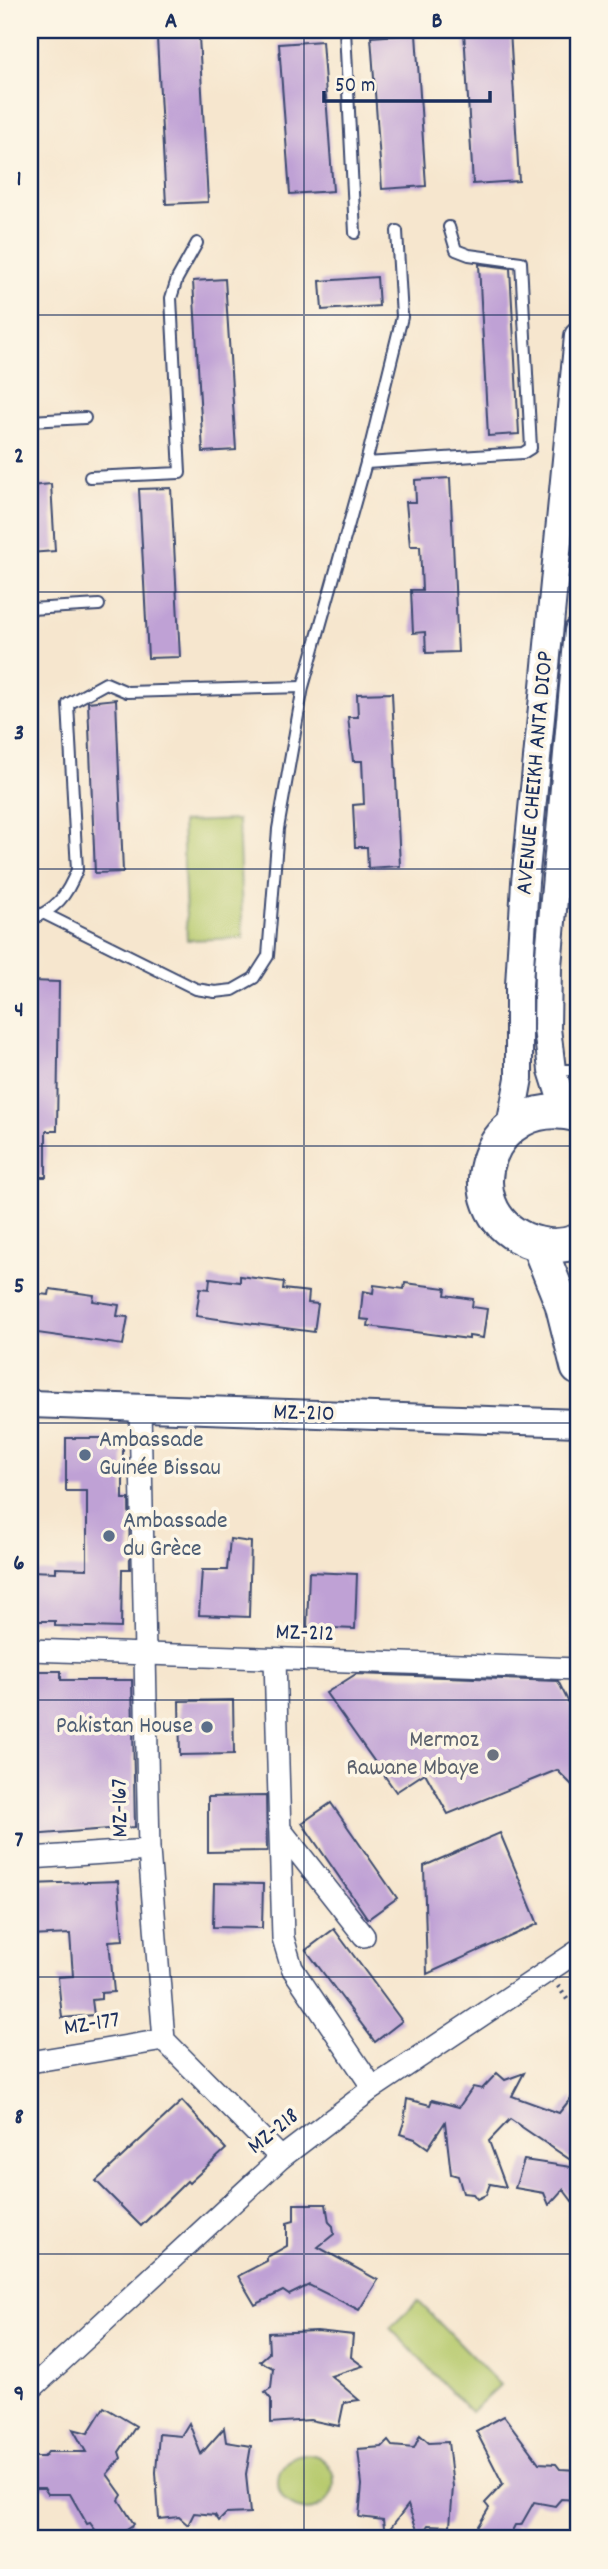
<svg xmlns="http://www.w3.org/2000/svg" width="608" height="2569" font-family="Dekko,sans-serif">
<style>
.green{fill:#b7ca6e;stroke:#697c66;stroke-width:2}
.building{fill:#bfa1d5}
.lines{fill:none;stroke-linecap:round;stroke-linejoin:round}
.service-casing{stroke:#3c4a6f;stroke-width:14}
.minor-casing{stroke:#3c4a6f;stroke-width:24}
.tertiary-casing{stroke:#3c4a6f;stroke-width:30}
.primary-casing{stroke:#3c4a6f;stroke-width:37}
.path{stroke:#3c4a6f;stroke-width:4.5;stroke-dasharray:2 5;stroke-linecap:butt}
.service{stroke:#fff;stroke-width:10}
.minor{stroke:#fff;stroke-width:21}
.tertiary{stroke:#fff;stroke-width:26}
.primary{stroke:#fff;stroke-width:33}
.grid{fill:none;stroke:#1b2f5e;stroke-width:2;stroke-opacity:0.55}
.service-dot{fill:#5c6f8a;stroke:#fcf5e5;stroke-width:2.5}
.worship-dot{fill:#6b7280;stroke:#fcf5e5;stroke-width:2.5}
.labels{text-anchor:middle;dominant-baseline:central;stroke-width:7;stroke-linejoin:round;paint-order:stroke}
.street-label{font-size:24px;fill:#1b2f5e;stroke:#fcf5e5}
.service-label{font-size:24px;fill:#4e5e75;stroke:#fcf5e5;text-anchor:start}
.worship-label{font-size:24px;fill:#5b616d;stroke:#fcf5e5;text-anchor:end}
.neatline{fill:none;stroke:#1b2f5e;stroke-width:2.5}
.grid-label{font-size:23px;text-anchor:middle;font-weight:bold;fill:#1b2f5e}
</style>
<rect width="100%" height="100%" fill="#fcf5e5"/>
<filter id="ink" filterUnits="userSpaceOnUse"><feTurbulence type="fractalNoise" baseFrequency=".0143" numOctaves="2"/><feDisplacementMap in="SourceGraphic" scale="14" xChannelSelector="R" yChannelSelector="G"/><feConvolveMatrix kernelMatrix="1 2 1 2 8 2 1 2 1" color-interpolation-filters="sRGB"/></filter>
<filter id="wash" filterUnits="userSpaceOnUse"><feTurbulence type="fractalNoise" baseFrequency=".00686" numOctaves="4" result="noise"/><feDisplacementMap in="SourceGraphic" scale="28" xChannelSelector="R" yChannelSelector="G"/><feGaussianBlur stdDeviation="1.57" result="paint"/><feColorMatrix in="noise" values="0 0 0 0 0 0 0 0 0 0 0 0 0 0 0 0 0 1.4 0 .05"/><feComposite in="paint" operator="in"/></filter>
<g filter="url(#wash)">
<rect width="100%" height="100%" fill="#f6e6ce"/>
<g class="green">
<path d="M238,820L243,938L187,940L182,822Z"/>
<path d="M418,2301L500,2385L471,2412L390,2328Z"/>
<circle cx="306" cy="2482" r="28"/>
</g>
<g id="blocks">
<g class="building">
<path d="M510,30L519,181L473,184L464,31Z"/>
<path d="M416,34L426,186L382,189L371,37Z"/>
<path d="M199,36L208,202L166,204L157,38Z"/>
<path d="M322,41L333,191L290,194L279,44Z"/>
<path d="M479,264L510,268L519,434L488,436Z"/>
<path d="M377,277L379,306L322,310L320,281Z"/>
<path d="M225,279L236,450L203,452L193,281Z"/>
<path d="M450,478L458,652L426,653L425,632L413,633L411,590H422L420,546H410L406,502H416L415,480Z"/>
<path d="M51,484L55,551L30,553V486Z"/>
<path d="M171,488L180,657L148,658L139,489Z"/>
<path d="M392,693L400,866L368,868L367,847H355L353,805L364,804L362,761H353L348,717H358L357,694Z"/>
<path d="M116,699L123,872L95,873L88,702Z"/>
<path d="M30,981L59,982L57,1131H46V1177H30Z"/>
<path d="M240,1276L284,1282L283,1289L309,1292L308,1303L318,1304L314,1332L196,1316L200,1288L209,1289L210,1278L240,1282Z"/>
<path d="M405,1283L446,1288L445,1295L473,1299L472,1307L487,1309L483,1338L469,1336V1339L368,1326L369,1320L360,1319L363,1291L373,1293L374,1285L404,1289Z"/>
<path d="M50,1289L94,1295L93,1301L119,1305L117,1316L128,1317L123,1345L30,1332V1293L49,1295Z"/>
<path d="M66,1438H123V1499H129L130,1569H122L121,1628L55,1626V1621H30V1571L56,1572V1568L87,1569V1491H66Z"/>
<path d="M230,1539L251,1542L249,1617L199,1615L202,1570H227Z"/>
<path d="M309,1572L357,1574L355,1629L307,1627Z"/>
<path d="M30,1671H61V1680H132L135,1827L30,1835Z"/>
<path d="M356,1674L558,1681L578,1721V1791L557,1770L448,1814L425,1773L396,1792L326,1693Z"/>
<path d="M233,1700L234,1754L180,1755L179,1701Z"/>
<path d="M266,1796L267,1851L208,1852V1797Z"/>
<path d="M331,1803L397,1898L368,1919L302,1823Z"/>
<path d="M500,1833L538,1924L427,1974L424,1866Z"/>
<path d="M118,1881L123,1940L109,1941L114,1992L101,1993V1999L92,2000L94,2015L62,2018L58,1977L73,1976L70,1934L30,1936V1884Z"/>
<path d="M214,1883L263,1884L262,1928L213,1927Z"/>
<path d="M334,1929L402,2021L375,2042L306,1950Z"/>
<path d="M497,2073L505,2080L524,2073L512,2096L559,2113L572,2097L573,2117L578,2119V2165L510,2119L489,2141L506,2187L490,2184L486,2195L477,2199L473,2194L463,2193L458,2176L451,2174L445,2122L428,2148L415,2139L400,2134L404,2122L407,2099L430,2105L432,2100L459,2107L473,2087L482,2089Z"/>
<path d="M182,2101L226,2149L189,2183L187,2181L141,2226L96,2181Z"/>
<path d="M524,2160L578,2168V2209L563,2189L549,2205L544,2193L515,2188Z"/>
<path d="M294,2204H326L329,2222L333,2226L334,2234L318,2247L378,2280L359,2310L309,2285L289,2295L283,2291L255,2305L238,2276L267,2261V2257L287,2246V2223L294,2221Z"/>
<path d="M317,2331L353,2335L351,2357L363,2366L331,2376L359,2400L344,2402L339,2426L310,2420L271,2423V2399L265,2392L271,2388L273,2368L260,2361L269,2353L268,2333Z"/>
<path d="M104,2407L136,2426L119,2452L121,2458L107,2474L122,2495L119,2500L134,2524L112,2539H102L90,2523L87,2524L70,2494H48L44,2488H30V2457H44L48,2452H86L73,2429L88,2433Z"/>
<path d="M504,2416L539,2463L556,2464L560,2469L578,2470L577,2500L561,2499L555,2506L534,2502L521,2525H515L508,2539H470L489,2508L485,2503L503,2484L476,2431Z"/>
<path d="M189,2423L201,2454L224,2428L226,2442L251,2446L246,2475L250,2513L226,2514L219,2521L215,2515L194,2513L188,2525L179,2517L159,2519L156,2472L159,2434L181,2436Z"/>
<path d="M420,2435L429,2443L448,2442L453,2487L450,2526L428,2525L420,2538L408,2505L385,2535L383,2520L359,2517L362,2485L358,2449L382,2447L388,2441L392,2446L414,2448Z"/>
</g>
</g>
</g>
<g filter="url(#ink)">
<use href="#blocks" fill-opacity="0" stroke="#3c4a6f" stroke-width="2"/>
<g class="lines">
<defs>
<g id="service">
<path d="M345,30L355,233"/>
<path d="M30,421L85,418"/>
<path d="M366,463L523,453L531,448L521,262L469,255L456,250L449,227"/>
<path d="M90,477L180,473L171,298L177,279L197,243"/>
<path d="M30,609L99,605"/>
<path d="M45,914L196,989L215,992L233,990L254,978L268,956L278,829L303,687L366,463L402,317L397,231"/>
<path d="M30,920C57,908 66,897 77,870L68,704L106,683L127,692L303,687"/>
<path d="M552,1070H578"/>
</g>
<g id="minor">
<path d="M140,1408L149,1850L164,2040L281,2158"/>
<path d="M30,1650L578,1669"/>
<path d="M275,1659L283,1938L292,1968L373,2088"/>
<path d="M280,1829L364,1936"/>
<path d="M30,1858L149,1850"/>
<path d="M30,2062L164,2040"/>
<path d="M30,2390L281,2158L373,2088L578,1951"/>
</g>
<g id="tertiary">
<path d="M565,1111L552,1070L547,1028L548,966L578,631"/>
<path d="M510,1127L519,1078V985L525,882L578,336"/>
<path d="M30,1404L578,1423"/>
</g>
<g id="primary">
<path d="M578,1115C489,1091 450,1208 526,1240C544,1247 560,1248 578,1241"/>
<path d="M538,1244L562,1304L578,1368"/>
</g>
</defs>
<use href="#service" class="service-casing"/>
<use href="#minor" class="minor-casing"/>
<use href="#tertiary" class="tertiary-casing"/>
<use href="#primary" class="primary-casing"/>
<path class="path" d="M558,1986L569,2002"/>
<use href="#service" class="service"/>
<use href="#minor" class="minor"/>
<use href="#tertiary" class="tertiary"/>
<use href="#primary" class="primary"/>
</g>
</g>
<path class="grid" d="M304,30V2539M30,315H578M30,592H578M30,869H578M30,1146H578M30,1423H578M30,1700H578M30,1977H578M30,2254H578"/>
<g class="service-dot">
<circle cx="85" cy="1455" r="7"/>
<circle cx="109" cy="1536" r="7"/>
<circle cx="207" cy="1727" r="7"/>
</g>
<circle class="worship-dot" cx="493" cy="1755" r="7"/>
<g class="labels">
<g class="street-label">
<text transform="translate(536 773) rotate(-85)">AVENUE CHEIKH ANTA DIOP</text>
<text transform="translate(304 1414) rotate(2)">MZ-210</text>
<text transform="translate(305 1634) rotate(2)">MZ-212</text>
<text transform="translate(121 1808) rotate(-91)">MZ-167</text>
<text transform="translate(92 2025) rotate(-9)">MZ-177</text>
<text transform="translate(274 2132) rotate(-39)">MZ-218</text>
</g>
<g class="service-label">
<text x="99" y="1441">Ambassade<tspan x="99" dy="28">Guinée Bissau</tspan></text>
<text x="123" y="1522">Ambassade<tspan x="123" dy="28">du Grèce</tspan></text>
<text x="193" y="1727" text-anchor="end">Pakistan House</text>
</g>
<g class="worship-label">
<text x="479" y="1741">Mermoz<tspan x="479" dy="28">Rawane Mbaye</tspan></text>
</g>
</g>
<rect width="608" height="2569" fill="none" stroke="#fcf5e5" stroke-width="77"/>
<path d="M324 91v10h166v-10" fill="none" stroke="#1b2f5e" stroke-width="3.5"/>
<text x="335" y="91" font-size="21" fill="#1b2f5e" stroke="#fcf5e5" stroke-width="5" paint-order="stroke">50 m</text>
<rect x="38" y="38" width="532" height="2492" class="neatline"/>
<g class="grid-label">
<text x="171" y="27">A</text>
<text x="437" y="27">B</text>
<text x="19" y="185">1</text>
<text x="19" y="462">2</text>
<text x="19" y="739">3</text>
<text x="19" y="1016">4</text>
<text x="19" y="1292">5</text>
<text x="19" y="1569">6</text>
<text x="19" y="1846">7</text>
<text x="19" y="2123">8</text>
<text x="19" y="2400">9</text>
</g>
</svg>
